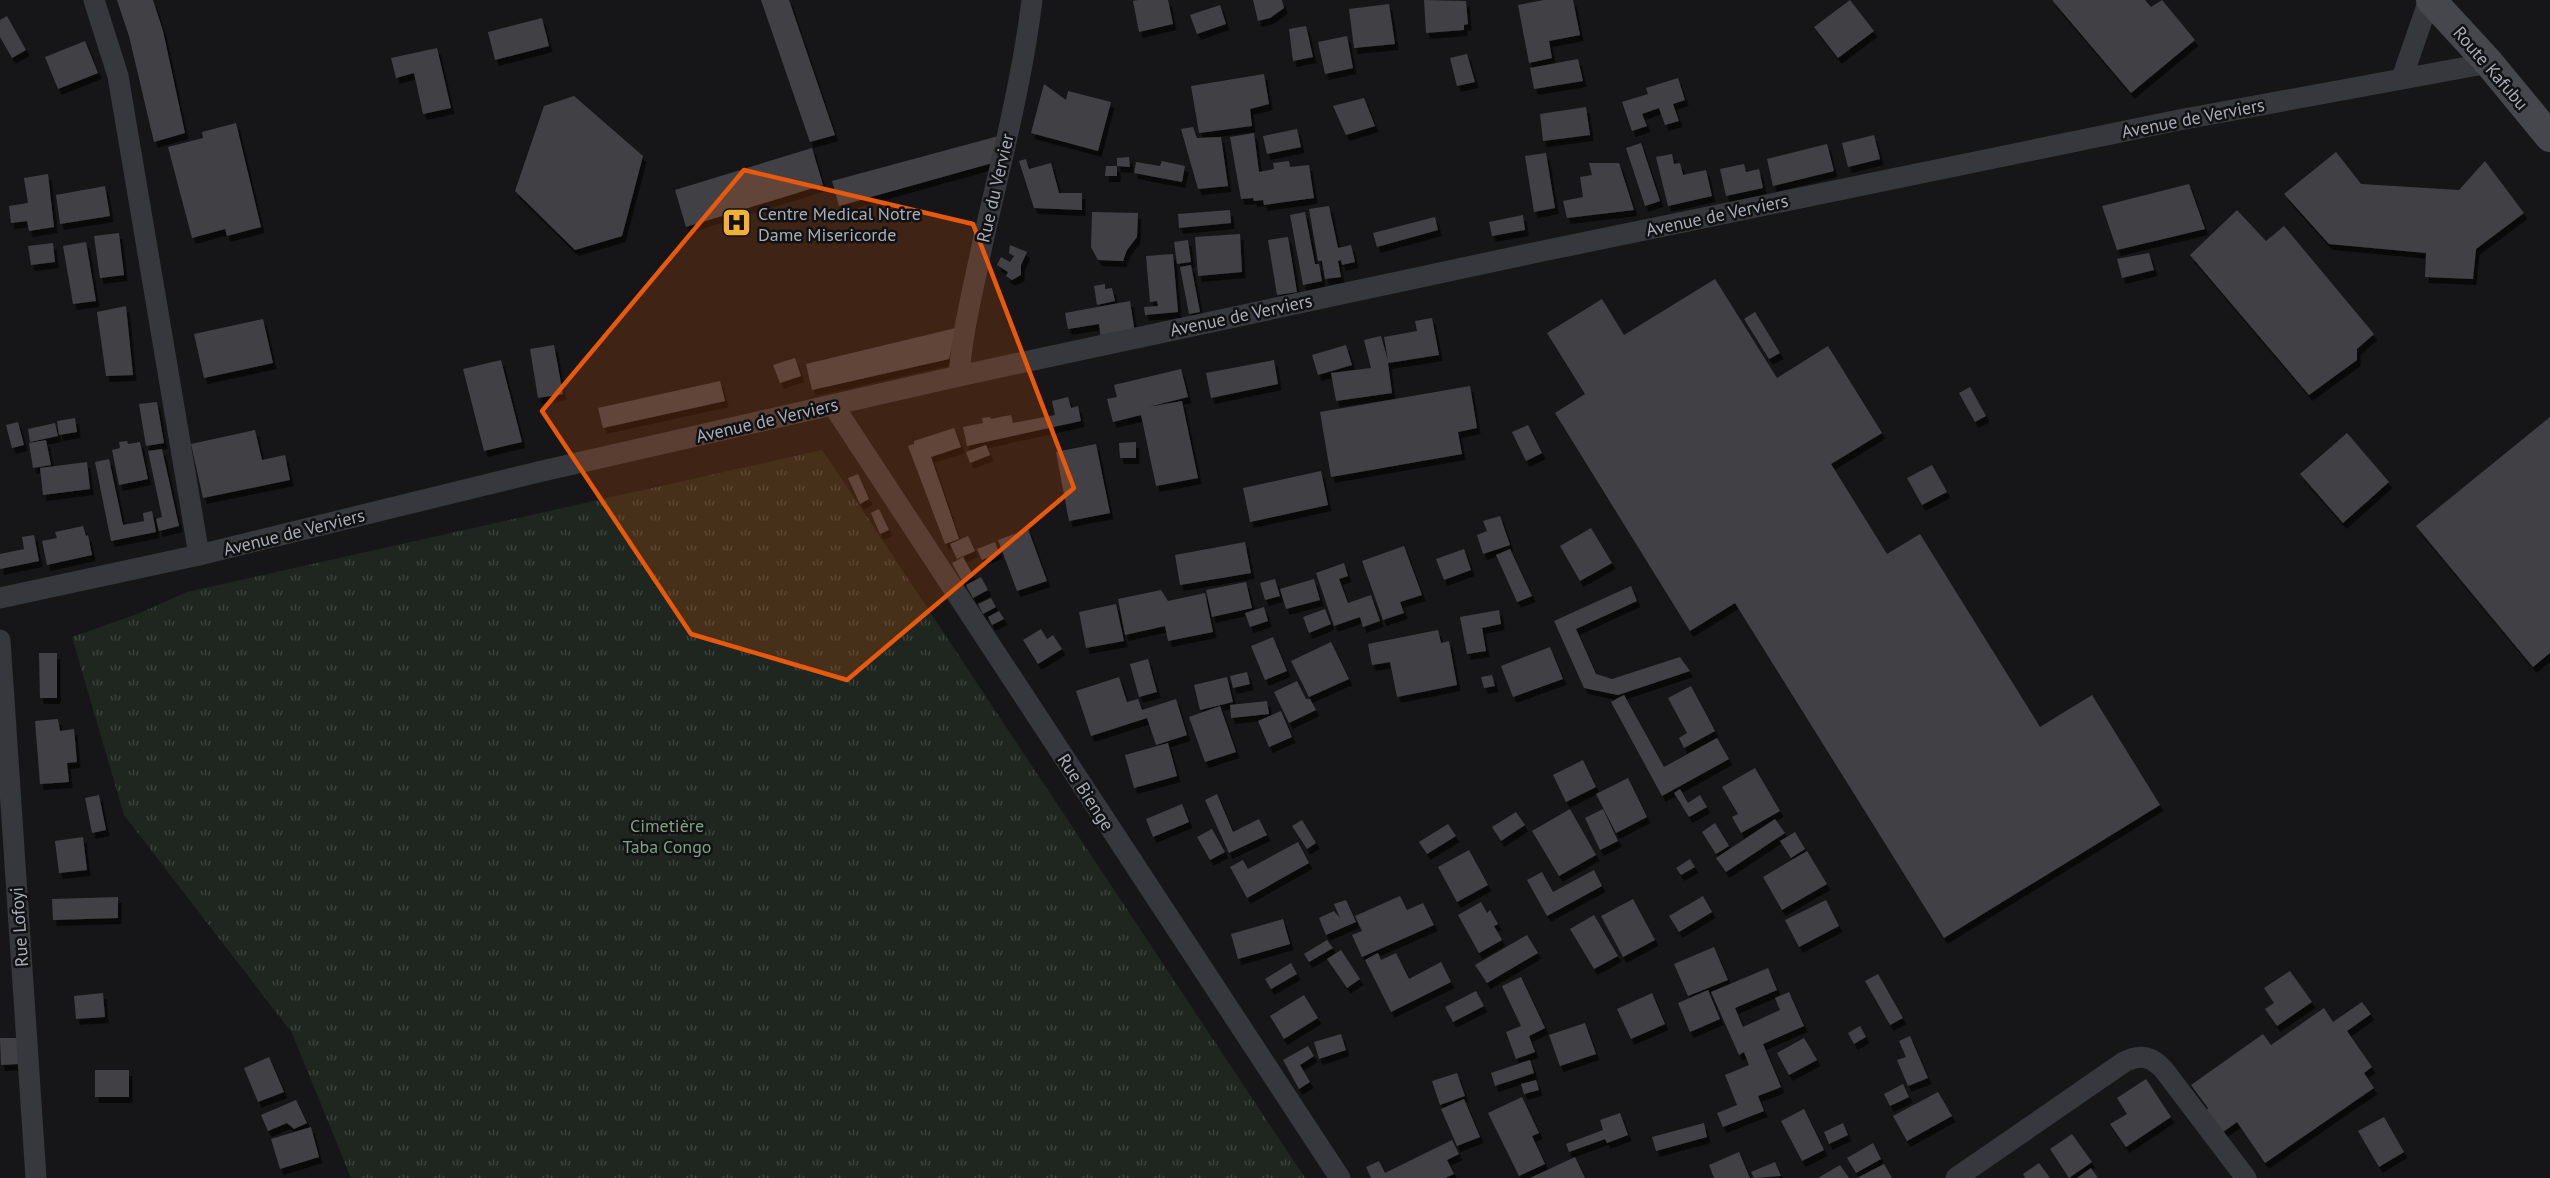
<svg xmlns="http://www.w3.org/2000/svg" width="2550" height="1178" font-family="'PT Sans',sans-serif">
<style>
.grass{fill:url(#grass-tufts)}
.building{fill:#404145;filter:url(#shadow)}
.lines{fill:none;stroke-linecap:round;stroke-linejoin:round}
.street{stroke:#37383d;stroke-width:21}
.secondary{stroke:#45474d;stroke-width:30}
.marked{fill:#e8590c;fill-opacity:0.2;stroke:#e8590c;stroke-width:4.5;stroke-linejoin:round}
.labels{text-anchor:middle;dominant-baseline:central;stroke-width:5;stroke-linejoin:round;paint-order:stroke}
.street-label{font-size:18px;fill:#a8adb8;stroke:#111113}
.poi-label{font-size:18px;fill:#a8adb8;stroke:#111113;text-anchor:start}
.park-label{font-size:18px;fill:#7fa381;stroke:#111113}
</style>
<defs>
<pattern id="grass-tufts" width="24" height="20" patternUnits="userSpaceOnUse" patternTransform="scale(1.5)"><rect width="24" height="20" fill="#1e261f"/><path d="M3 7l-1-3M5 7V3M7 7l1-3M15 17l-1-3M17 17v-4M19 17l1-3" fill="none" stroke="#3c433d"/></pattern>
<filter id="shadow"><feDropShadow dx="3.5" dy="6" stdDeviation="0" flood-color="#0009"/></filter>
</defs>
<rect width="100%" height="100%" fill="#161618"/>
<path class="grass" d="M822,450L859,505L1305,1178H351L292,1033L124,815L72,637L140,613L187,592Z"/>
<g class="building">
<path d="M117,0H153L163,31L185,133L154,142L129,36Z"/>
<path d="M761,0H789L835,135L810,142Z"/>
<path d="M1138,0H1168L1173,24L1139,32L1133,1Z"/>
<path d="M1253,0H1282L1284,8L1270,18L1258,21Z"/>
<path d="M1424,0L1466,1L1468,24L1464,25V30L1426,33Z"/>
<path d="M1544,0H1573L1580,35L1549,41L1552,58L1529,63L1518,5Z"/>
<path d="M1850,0L1874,31L1838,58L1814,27Z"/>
<path d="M2052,0H2145L2151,7L2162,0L2195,40L2131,93Z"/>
<path d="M1389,4L1395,44L1354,48L1349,9Z"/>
<path d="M1220,5L1226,24L1197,34L1190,15Z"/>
<path d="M7,16L26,50L12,58L0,37V20Z"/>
<path d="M542,18L549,46L495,60L488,32Z"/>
<path d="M1306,26L1313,57L1293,61L1289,29Z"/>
<path d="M1347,36L1353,68L1325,74L1318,42Z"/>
<path d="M85,41L98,73L58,89L45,57Z"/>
<path d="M437,48L451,108L423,114L414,73L396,78L391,58Z"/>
<path d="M1467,54L1475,82L1457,86L1450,58Z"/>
<path d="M1578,59L1583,81L1534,89L1530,68Z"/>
<path d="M1264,74L1269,104L1250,109L1252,126L1199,133L1191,86Z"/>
<path d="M1678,78L1685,100L1673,104L1679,121L1665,125L1659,108L1642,114L1647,126L1632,131L1622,102L1648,94L1646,88Z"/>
<path d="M1044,84L1066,100L1068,91L1111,102L1098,151L1031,133Z"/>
<path d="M574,96L643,156L622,236L575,250L515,191L544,106Z"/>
<path d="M1364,98L1375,126L1346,135L1333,106Z"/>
<path d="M1586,107L1590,135L1543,141L1540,114Z"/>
<path d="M236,123L261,227L227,236L225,229L192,238L168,147L203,138L202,132Z"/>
<path d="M1193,127L1197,138L1221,137L1228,186L1198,189L1181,129Z"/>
<path d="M1297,129L1301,147L1267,154L1263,136Z"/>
<path d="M1254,133L1259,172L1274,169L1273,163L1289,161L1290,167L1309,165L1314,198L1264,205L1263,200L1254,201L1253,198L1241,199L1230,137Z"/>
<path d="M1006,134L996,162L839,206L832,181Z"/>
<path d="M1874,135L1880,159L1848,167L1842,143Z"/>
<path d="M1641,143L1660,201L1645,206L1626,148Z"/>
<path d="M1827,144L1834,171L1773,186L1767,159Z"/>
<path d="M812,148L823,185L686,227L675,190Z"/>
<path d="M2336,152L2361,184L2459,190L2485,161L2524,213L2476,249L2473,279L2425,277L2426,253L2329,244L2284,194Z"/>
<path d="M1546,153L1555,208L1534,212L1525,156Z"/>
<path d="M1672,154L1674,164L1680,163L1683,175L1706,170L1712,196L1668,206L1656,157Z"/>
<path d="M1129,157L1130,167L1117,166V158Z"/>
<path d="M1026,159L1029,169L1051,163L1059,193H1082V210L1034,208L1019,161Z"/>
<path d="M1162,161L1185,166L1182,182L1134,173L1136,162L1160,166Z"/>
<path d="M1589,163H1619L1634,210L1567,218L1563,201L1583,197L1580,177L1592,175Z"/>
<path d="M1744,164L1746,172L1759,169L1763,188L1726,196L1720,169Z"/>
<path d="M1106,166H1117V176H1105Z"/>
<path d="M48,174L54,227L29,231L27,221L11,223L9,206L28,203L24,178Z"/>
<path d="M2189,184L2205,229L2117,250L2102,206Z"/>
<path d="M105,186L110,216L60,224L56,195Z"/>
<path d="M1329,206L1338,248L1351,245L1355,262L1342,265L1341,260L1338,261L1341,277L1325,279L1322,261H1318L1309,209Z"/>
<path d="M1230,210L1231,223L1179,228L1178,214Z"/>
<path d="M2237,210L2266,241L2284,226L2374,334L2357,349V360L2309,395L2190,255Z"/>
<path d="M1092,212L1138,213L1137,237L1127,250L1123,261L1098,260L1091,247Z"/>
<path d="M1305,212L1315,264H1319L1322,281L1303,285L1290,215Z"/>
<path d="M1523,215L1525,230L1492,236L1489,222Z"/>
<path d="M1435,217L1438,230L1377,247L1373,233Z"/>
<path d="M119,233L124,275L100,278L94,236Z"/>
<path d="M1240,234L1242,272L1198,276L1195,237Z"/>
<path d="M1288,237L1297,292L1277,295L1268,240Z"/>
<path d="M1188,240L1191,262L1177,264L1174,242Z"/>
<path d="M86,242L96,301L73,304L63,246Z"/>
<path d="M53,243L55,262L31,265L28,246Z"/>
<path d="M1010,245L1027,252L1021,265V275L1012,280L1006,276L1008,272L997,265L1001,257L1010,262L1014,256L1009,253Z"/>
<path d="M2149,253L2154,270L2122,278L2117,259Z"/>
<path d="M1173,254L1178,312L1145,315L1144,307L1158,306L1157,301L1150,302L1146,256Z"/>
<path d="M1191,265L1200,312L1189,314L1180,267Z"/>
<path d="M1715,279L1777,378L1828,346L1882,433L1831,464L1887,554L1920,534L2040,727L2092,695L2160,805L1944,938L1735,603L1690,631L1555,413L1585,394L1547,333L1602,299L1624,335Z"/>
<path d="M1105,284V289L1112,288L1115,301L1097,305L1094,286Z"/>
<path d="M1130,301L1135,333L1101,339L1099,324L1068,329L1065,313Z"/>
<path d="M126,306L133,375L106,376L97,312Z"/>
<path d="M1755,312L1780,353L1769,359L1744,319Z"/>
<path d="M1432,318L1439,355L1388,363L1392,393L1336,401L1331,373L1371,368L1364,340L1381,336L1388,361L1384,337L1417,331L1415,321Z"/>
<path d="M263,319L273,363L204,378L194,334Z"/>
<path d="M956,328L949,359L812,390L806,364Z"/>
<path d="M554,345L563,394L538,398L530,349Z"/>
<path d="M1346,345L1352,365L1318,375L1312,355Z"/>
<path d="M795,358L801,376L780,383L773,365Z"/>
<path d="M501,360L522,442L484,451L463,369Z"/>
<path d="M1274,360L1278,384L1211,398L1206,373Z"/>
<path d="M1181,369L1188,397L1148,407L1182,401L1198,478L1156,486L1141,415L1113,422L1107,399L1117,397L1114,385Z"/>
<path d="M720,381L725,401L603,428L598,408Z"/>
<path d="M1470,386L1477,428L1458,432L1462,454L1331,477L1320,412Z"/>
<path d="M1970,387L1986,416L1975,422L1959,393Z"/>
<path d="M1068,397L1071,408L1078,406L1081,421L967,446L963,427L983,423L982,418L990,417L991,419L1011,415L1013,423L1055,415L1052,401Z"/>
<path d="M157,402L164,443L146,446L139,404Z"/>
<path d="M2550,417V653L2533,667L2416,526Z"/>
<path d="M75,418L77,432L59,435L57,421Z"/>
<path d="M18,422L24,445L12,448L6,425Z"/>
<path d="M55,423L58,436L30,442L28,429Z"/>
<path d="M1528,425L1542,453L1526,461L1512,432Z"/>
<path d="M954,428L961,447L931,457L959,539L945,544L908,446L914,444V441Z"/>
<path d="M255,430L262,460L285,455L290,480L203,498L191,444Z"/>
<path d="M2347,433L2389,482L2343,523L2300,474Z"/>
<path d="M46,440L51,465L33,468L29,443Z"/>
<path d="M127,441L128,444L140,442L148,479L119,485L112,450L120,448L119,442Z"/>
<path d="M1136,442V458H1120L1119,443Z"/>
<path d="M1096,444L1110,513L1069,521L1056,452Z"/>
<path d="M986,445L990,455L970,463L966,452Z"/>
<path d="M162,449L179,526L159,531L156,519L162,517L148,451Z"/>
<path d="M109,459L123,525L144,521L143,513L152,511L156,532L111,541L95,462Z"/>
<path d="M87,462L90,489L43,495L40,468Z"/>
<path d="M1932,465L1947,492L1922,505L1907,478Z"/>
<path d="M1321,471L1328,505L1250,522L1243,488Z"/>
<path d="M858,474L869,499L860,504L848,478Z"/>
<path d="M879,509L889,530L880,534L871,513Z"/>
<path d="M1500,516L1510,545L1483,554L1477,535L1487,531L1483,521Z"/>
<path d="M83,526L86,536L88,535L92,555L47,565L42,541L57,538L55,532Z"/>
<path d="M1591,528L1612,563L1580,581L1560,546Z"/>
<path d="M1028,529L1047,581L1017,591L998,540Z"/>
<path d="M34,535L39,561L0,569V554L24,549L22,537Z"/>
<path d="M968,536L975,551L957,559L950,544Z"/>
<path d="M995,542L999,553L982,560L977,549Z"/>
<path d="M1245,542L1251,573L1180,585L1175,555Z"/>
<path d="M1404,546L1422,595L1400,602L1404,613L1383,620L1362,561Z"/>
<path d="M1464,549L1471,570L1444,580L1436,559Z"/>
<path d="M1510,549L1532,596L1517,602L1496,555Z"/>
<path d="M963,557L973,575L962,581L952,563Z"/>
<path d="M1344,563L1348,576L1339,579L1348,603L1371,595L1380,621L1363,627L1360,617L1334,626L1316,573Z"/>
<path d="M981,577L988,590L973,598L966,585Z"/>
<path d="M1275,579L1280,596L1265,600L1260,583Z"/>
<path d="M1314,579L1320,600L1286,609L1280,589Z"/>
<path d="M1246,582L1252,608L1212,617L1206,590Z"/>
<path d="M1631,586L1637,601L1576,629L1596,674L1612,679L1680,657L1690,671L1618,695L1584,688L1554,621Z"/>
<path d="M1161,590L1168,601L1205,593L1213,632L1168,641L1165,626L1125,635L1118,599Z"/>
<path d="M991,598L996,607L983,614L978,604Z"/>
<path d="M1116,604L1124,641L1086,648L1079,612Z"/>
<path d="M1264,607L1268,621L1250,627L1245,613Z"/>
<path d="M1325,609L1331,624L1309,633L1303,617Z"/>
<path d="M1499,610L1501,624L1482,628L1486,651L1467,654L1460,617Z"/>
<path d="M999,611L1004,619L992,625L988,617Z"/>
<path d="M1041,629L1047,639L1053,635L1062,649L1038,664L1023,640Z"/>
<path d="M1438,630L1441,643L1449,641L1457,685L1397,697L1390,662L1372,665L1368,644Z"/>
<path d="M1273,637L1287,671L1265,680L1251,646Z"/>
<path d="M1331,642L1349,679L1309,697L1291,661Z"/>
<path d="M1550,647L1563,679L1513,697L1501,666Z"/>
<path d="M39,653H57V698H40Z"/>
<path d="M1148,659L1157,692L1139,697L1130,664Z"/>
<path d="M1247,672L1250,684L1233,688L1230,676Z"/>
<path d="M1492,675L1495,686L1484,688L1481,677Z"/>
<path d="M1119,677L1127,702L1138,699L1142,710L1176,699L1187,735L1156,745L1147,718L1091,736L1076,691Z"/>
<path d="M1227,677L1233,702L1200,710L1194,685Z"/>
<path d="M1297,681L1306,699H1310L1316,710L1289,723L1274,692Z"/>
<path d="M1691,686L1715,731L1684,748L1679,738L1687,733L1668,698Z"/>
<path d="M1624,695L1664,767L1717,738L1729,759L1662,796L1611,702Z"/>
<path d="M1267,701L1269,714L1231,718L1230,705Z"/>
<path d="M1220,706L1236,752L1205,762L1189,717Z"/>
<path d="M1281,711L1292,737L1269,747L1258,721Z"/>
<path d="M58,719L60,731L74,729L77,762L67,763L69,782L40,784L35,721Z"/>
<path d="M1168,743L1177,776L1134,788L1125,755Z"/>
<path d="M1583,760L1596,787L1566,802L1553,775Z"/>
<path d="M1755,768L1780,811L1741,833L1732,817L1738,814L1722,787Z"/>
<path d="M1628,778L1647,817L1616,833L1596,794Z"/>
<path d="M1680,789L1688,803L1700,795L1707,807L1689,817L1674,793Z"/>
<path d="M1217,794L1233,832L1259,819L1267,835L1229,853L1205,800Z"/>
<path d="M99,795L106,830L92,833L85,798Z"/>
<path d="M1182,804L1189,822L1153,837L1146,819Z"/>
<path d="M1570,809L1596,855L1559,876L1532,831Z"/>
<path d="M1603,809L1618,841L1600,850L1585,818Z"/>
<path d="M1516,812L1525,825L1501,841L1492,827Z"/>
<path d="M1775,819L1785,833L1726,872L1716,858Z"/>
<path d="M1302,820L1316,843L1307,849L1292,826Z"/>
<path d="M1715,823L1729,846L1716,854L1702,832Z"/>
<path d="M1448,824L1456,836L1427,854L1419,842Z"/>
<path d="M1212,829L1225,852L1210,860L1197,837Z"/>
<path d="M1795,832L1805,849L1791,858L1780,841Z"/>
<path d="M83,837L87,870L59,873L55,841Z"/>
<path d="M1298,842L1309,863L1247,898L1230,867L1243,860L1248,869Z"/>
<path d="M1469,850L1488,885L1457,902L1438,867Z"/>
<path d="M1807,851L1827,884L1782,910L1763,877Z"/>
<path d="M1690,859L1695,867L1681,875L1676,868Z"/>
<path d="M1594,870L1602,886L1547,916L1527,880L1542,872L1553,892Z"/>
<path d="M1400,896L1407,910L1423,903L1434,925L1362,957L1352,935L1362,931L1355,916Z"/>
<path d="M1703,896L1712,912L1679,932L1669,916Z"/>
<path d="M118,897V918L53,920L52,899Z"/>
<path d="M1633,899L1655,940L1623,957L1601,916Z"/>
<path d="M1346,900L1356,922L1326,935L1319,918L1334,911L1340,918L1334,904Z"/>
<path d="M1826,900L1839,926L1799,947L1785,920Z"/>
<path d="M1481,902L1487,913L1490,910L1498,924L1494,926L1502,940L1479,953L1458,915Z"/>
<path d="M1594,915L1618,956L1594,969L1570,929Z"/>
<path d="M1283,919L1290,944L1238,959L1231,934Z"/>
<path d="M1527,935L1538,953L1487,983L1475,965Z"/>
<path d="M1327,940L1333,948L1309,962L1304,954Z"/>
<path d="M1714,947L1728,980L1688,996L1674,964Z"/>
<path d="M1341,950L1360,979L1347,988L1327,959Z"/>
<path d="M1378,953L1381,960L1396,953L1409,979L1441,962L1451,982L1391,1012L1365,960Z"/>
<path d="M1291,963L1297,974L1271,989L1265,979Z"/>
<path d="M1768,968L1777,990L1735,1008L1743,1027L1780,1010L1775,998L1789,992L1804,1026L1763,1044L1781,1087L1758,1096L1764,1111L1723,1127L1717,1113L1737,1105L1725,1075L1749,1065L1744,1052L1739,1055L1711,992Z"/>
<path d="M2290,971L2312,1002L2277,1026L2265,1009L2274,1003L2264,988Z"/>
<path d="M1878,974L1903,1018L1890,1025L1865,981Z"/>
<path d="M1521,977L1545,1028L1529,1036L1535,1052L1516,1059L1506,1032L1521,1026L1502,986Z"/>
<path d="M1708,990L1720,1019L1690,1032L1678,1003Z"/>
<path d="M1476,991L1484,1006L1453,1022L1445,1007Z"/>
<path d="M103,993L105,1017L76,1019L74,996Z"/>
<path d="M1652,993L1665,1024L1631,1039L1617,1009Z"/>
<path d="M1304,995L1318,1018L1284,1039L1270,1016Z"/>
<path d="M2362,1002L2371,1014L2347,1031L2372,1067L2364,1073L2374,1088L2265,1163L2237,1122L2219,1135L2205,1115L2208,1108L2191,1085L2263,1034L2271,1045L2324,1008L2333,1022Z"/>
<path d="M1585,1023L1596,1054L1560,1066L1549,1035Z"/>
<path d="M1860,1026L1866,1037L1854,1044L1848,1033Z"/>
<path d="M1341,1034L1346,1050L1319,1059L1314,1042Z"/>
<path d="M1910,1036L1928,1078L1908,1086L1897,1060L1906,1057L1899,1041Z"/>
<path d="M0,1038H19V1064L1,1065Z"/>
<path d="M1804,1038L1817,1060L1789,1075L1777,1053Z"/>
<path d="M1308,1046L1314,1056L1300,1065L1310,1082L1299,1089L1283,1060Z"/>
<path d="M269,1057L284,1092L258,1102L244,1068Z"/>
<path d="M1530,1060L1534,1073L1495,1086L1491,1073Z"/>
<rect x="95" y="1070" width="34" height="27"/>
<path d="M1457,1073L1465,1096L1440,1105L1432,1081Z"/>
<path d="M2146,1079L2171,1117L2126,1147L2110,1124L2127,1114L2117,1098Z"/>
<path d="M1536,1080L1539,1090L1524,1094L1521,1084Z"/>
<path d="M1903,1084L1909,1097L1890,1106L1884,1094Z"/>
<path d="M1938,1092L1952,1116L1907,1141L1893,1116Z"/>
<path d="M1522,1097L1539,1133L1532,1136L1545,1164L1519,1176L1488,1113Z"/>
<path d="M1464,1099L1480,1137L1457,1146L1441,1109Z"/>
<path d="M296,1100L307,1123L294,1129L287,1123L268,1131L261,1115Z"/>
<path d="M1804,1109L1824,1150L1802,1161L1781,1121Z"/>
<path d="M1620,1113L1628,1135L1607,1143L1605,1139L1569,1152L1566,1144L1603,1130L1600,1120Z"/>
<path d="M2384,1117L2404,1152L2379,1167L2358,1131Z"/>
<path d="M1704,1123L1707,1137L1656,1151L1652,1137Z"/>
<path d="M1843,1123L1848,1135L1829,1144L1824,1132Z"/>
<path d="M311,1127L319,1157L280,1169L271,1139Z"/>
<path d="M2072,1134L2092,1162L2069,1178L2050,1149Z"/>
<path d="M1452,1140L1459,1154L1447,1160L1454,1174L1445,1178H1371L1366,1167L1379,1161L1385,1173Z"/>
<path d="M1873,1143L1881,1159L1856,1173L1847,1158Z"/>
<path d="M1739,1152L1750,1178H1714L1709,1165Z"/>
<path d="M1575,1157L1585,1178H1530Z"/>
<path d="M1775,1162L1781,1176L1754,1178L1751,1172Z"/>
<path d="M2039,1163L2050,1178H2025L2023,1174Z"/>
<path d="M1884,1164L1892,1178H1857Z"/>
<path d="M1840,1165L1849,1178H1818Z"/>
<path d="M2091,1168L2098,1178H2077Z"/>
</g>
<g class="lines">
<g class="street">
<path d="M94,0L118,76L199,555"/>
<path d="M2402,78L2429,0"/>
<path d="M959,376C962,332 973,290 982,246C1000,165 1022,83 1032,0"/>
<path d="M833,405L1340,1178"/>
<path d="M0,598L199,555L538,472L959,376L1533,253L2179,120L2489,63"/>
<path d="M0,640L36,1178"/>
<path d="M1956,1178L2124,1062C2141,1053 2152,1057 2164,1070L2246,1178"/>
</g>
<path class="secondary" d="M2431,0L2489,63L2550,137"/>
</g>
<path class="marked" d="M744,170L973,224L1074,488L847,680L691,634L542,411Z"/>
<defs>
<symbol id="hospital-square" viewBox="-11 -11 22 22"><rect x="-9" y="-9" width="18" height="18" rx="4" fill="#f2b134" stroke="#111113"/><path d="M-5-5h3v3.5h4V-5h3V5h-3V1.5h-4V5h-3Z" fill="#111"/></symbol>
</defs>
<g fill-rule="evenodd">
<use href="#hospital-square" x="720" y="206" width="33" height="33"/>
</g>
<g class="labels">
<g class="street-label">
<text transform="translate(2491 68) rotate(49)">Route Kafubu</text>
<text transform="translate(2193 118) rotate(-11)">Avenue de Verviers</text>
<text transform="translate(995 188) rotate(-77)">Rue du Vervier</text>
<text transform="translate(1717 215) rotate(-12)">Avenue de Verviers</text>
<text transform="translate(1241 315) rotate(-12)">Avenue de Verviers</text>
<text transform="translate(767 420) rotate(-13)">Avenue de Verviers</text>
<text transform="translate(294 532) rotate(-14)">Avenue de Verviers</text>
<text transform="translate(1086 792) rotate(57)">Rue Bienge</text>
<text transform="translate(19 927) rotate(-94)">Rue Lofoyi</text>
</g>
<g class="poi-label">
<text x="758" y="213">Centre Medical Notre<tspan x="758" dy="21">Dame Misericorde</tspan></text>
</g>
<g class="park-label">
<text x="667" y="825">Cimetière<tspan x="667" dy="21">Taba Congo</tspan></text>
</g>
</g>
</svg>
